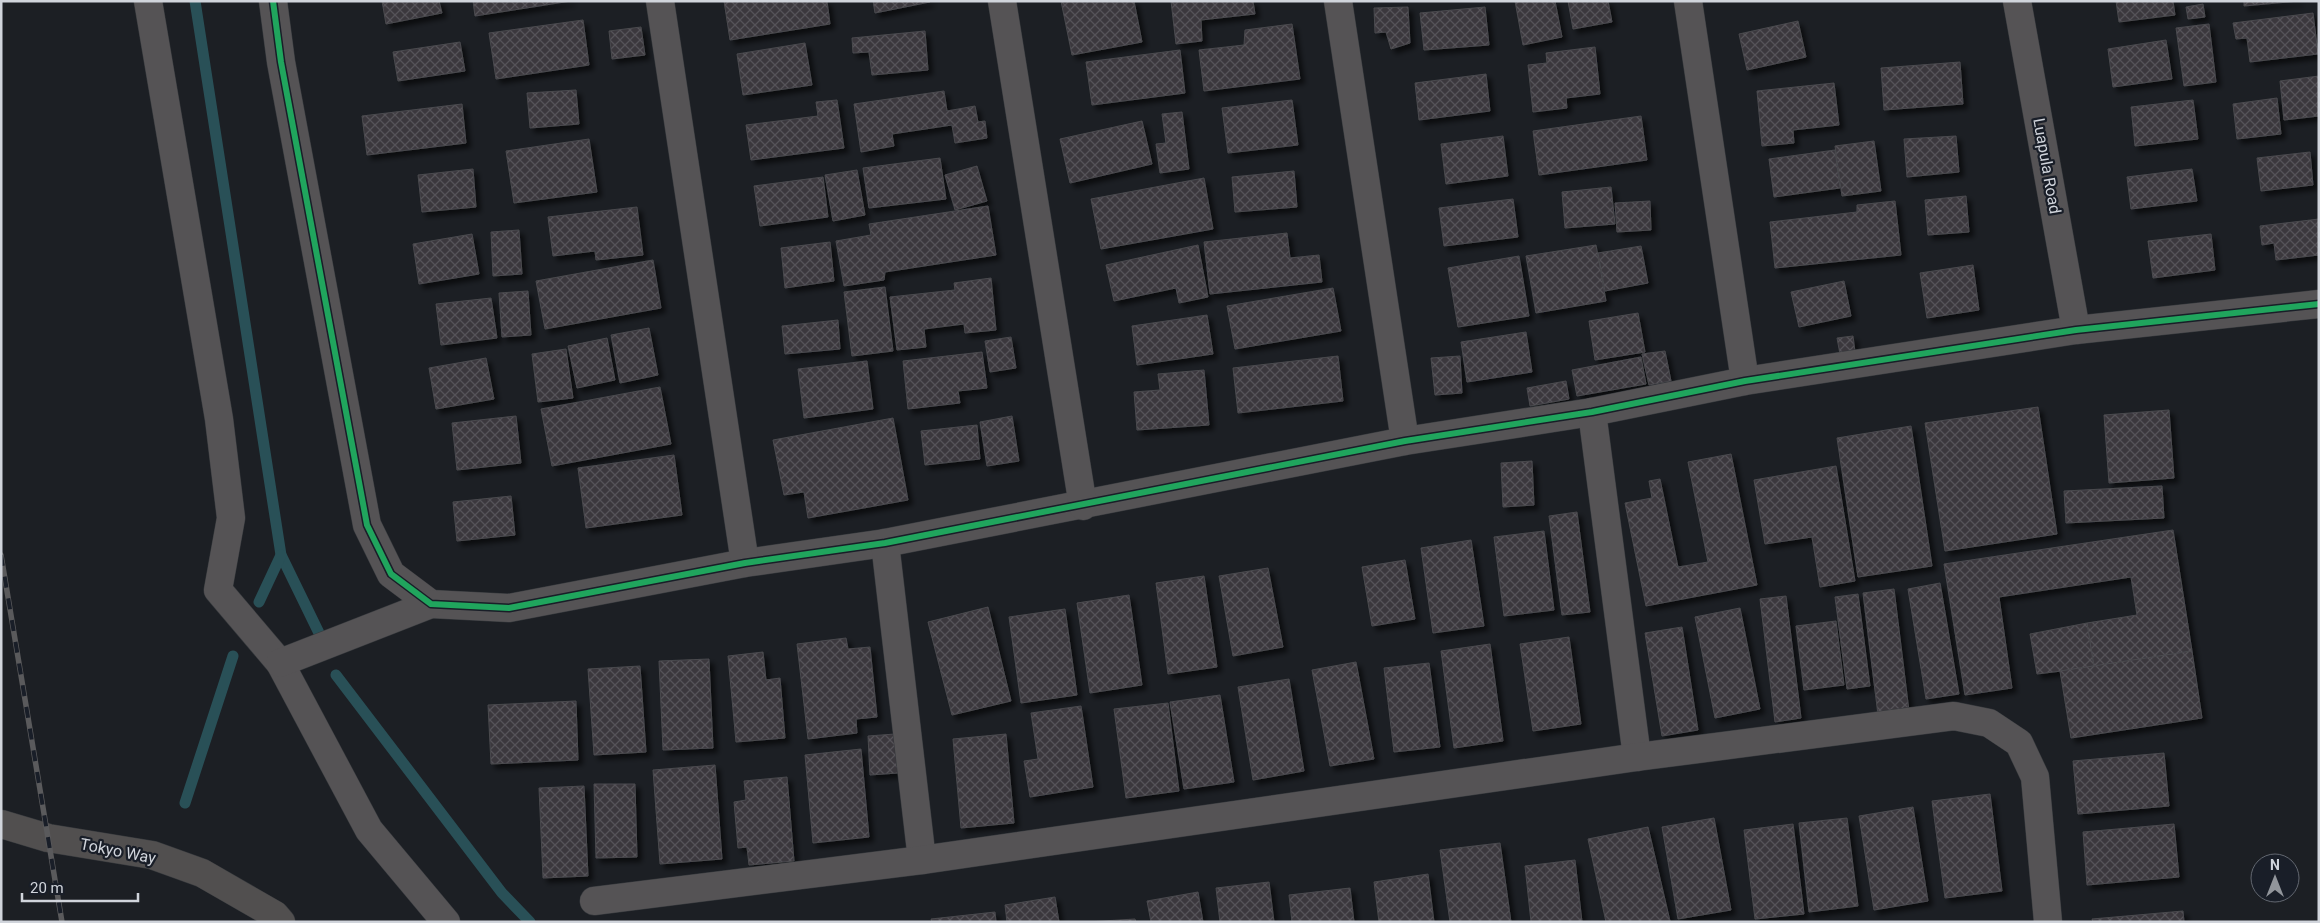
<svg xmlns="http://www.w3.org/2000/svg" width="2320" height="923" font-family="Roboto,sans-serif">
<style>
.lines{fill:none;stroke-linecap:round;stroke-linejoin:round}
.stream{stroke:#295057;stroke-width:11}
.building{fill:url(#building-cross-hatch);stroke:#4a4a4e;filter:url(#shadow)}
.minor-casing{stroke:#36393d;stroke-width:29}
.secondary-casing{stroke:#36393d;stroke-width:29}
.minor{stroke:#555355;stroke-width:28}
.secondary{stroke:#514f4f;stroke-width:28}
.rail-casing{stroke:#5a5a5c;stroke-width:5.5}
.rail{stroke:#191e28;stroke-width:4;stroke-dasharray:11;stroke-linecap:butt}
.cycleway-casing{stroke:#191e28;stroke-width:9}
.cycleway{stroke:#20a55d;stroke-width:6}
.labels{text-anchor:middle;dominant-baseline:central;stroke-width:4.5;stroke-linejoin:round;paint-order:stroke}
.street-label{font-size:16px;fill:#d0d4db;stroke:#191e28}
</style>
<defs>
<pattern id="building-cross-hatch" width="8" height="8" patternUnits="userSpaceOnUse" patternTransform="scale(1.25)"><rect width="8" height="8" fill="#3a373e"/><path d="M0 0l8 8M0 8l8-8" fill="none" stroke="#555359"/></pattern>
<filter id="shadow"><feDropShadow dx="4.5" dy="4.5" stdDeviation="2.5" flood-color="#0009"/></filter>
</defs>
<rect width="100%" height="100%" fill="#1c1f24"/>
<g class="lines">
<g class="stream">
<path d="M195,1L281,555L319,633"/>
<path d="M259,602L281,555"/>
<path d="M336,675L502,893L530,922"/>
<path d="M185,803L233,656"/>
</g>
</g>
<g class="building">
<path d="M382,1H439L442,13L386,24Z"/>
<path d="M473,1H571L475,16Z"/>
<path d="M724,1H827L830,24L730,40Z"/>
<path d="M873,1H930V2L875,13Z"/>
<path d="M1061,1H1134L1142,42L1072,55Z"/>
<path d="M1171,1H1253L1255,14L1201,20L1202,41L1176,44Z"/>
<path d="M1515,1H1555L1562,37L1523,45Z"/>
<path d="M1568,1H1608L1612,22L1573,29Z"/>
<path d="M2116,1H2173L2175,15L2119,22Z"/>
<path d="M2244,1H2299L2244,6Z"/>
<path d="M2203,4L2205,17L2188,19L2186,7Z"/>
<path d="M1408,7L1410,43L1391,49L1386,32L1375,33L1374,8Z"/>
<path d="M1485,7L1489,45L1424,50L1420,13Z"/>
<path d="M2313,13L2318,54L2250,62L2247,38L2236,39L2233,23Z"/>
<path d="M583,20L589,65L496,79L489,33Z"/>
<path d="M1798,21L1806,57L1747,70L1739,34Z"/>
<path d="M1292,24L1300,79L1204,91L1199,50L1244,45L1245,30Z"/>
<path d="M2209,24L2216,82L2184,86L2176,28Z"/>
<path d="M641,27L645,55L612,59L609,31Z"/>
<path d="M925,31L928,70L872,75L869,52L853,53L852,38Z"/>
<path d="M2166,40L2172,79L2113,87L2108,49Z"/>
<path d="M460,42L465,71L398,81L393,52Z"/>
<path d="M805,43L812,85L743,95L737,54Z"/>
<path d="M1595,47L1600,94L1566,98L1567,108L1533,112L1528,65L1547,63L1546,53Z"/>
<path d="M1180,50L1185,93L1092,105L1086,62Z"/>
<path d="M1960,62L1963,104L1884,110L1881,68Z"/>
<path d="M1486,74L1490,111L1419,120L1415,83Z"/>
<path d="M2319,76V116L2284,120L2280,81Z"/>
<path d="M1834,83L1839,125L1793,130L1794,143L1762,146L1757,91Z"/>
<path d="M576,90L579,124L530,128L527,93Z"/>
<path d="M944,91L947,111L975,106L978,122L985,121L987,138L955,143L952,125L892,134L894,146L861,152L854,104Z"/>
<path d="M2277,98L2281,134L2237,139L2233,104Z"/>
<path d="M837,100L844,148L751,160L746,125L818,116L816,102Z"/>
<path d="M1292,100L1298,145L1228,153L1222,108Z"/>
<path d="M2193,100L2198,139L2135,146L2131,107Z"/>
<path d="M462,104L466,143L367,155L362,116Z"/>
<path d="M1182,112L1189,169L1160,173L1156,144L1166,143L1162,114Z"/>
<path d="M1641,116L1647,160L1539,175L1533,131Z"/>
<path d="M1142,121L1152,164L1070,183L1060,139Z"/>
<path d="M1503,136L1508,176L1446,184L1441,144Z"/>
<path d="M1956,136L1959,172L1907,177L1904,139Z"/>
<path d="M589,139L597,192L514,203L506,151Z"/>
<path d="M1874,141L1881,191L1842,196L1835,146Z"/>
<path d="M1835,150L1840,188L1774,197L1769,159Z"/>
<path d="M2310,152L2313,185L2261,191L2257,158Z"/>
<path d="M940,158L946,199L869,208L863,168Z"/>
<path d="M977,166L987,201L955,210L945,175Z"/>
<path d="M473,169L476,207L422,212L418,175Z"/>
<path d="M2192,169L2197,201L2131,209L2127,177Z"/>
<path d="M857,170L865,215L833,221L825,175Z"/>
<path d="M1294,171L1297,207L1235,212L1232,177Z"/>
<path d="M823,177L828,217L760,226L754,186Z"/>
<path d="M1204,178L1213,229L1101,249L1091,199Z"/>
<path d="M1611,187L1615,224L1565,228L1562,192Z"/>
<path d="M1966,196L1969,232L1928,235L1925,200Z"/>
<path d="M1513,199L1518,237L1444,246L1439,208Z"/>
<path d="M1650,201L1651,230L1617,232L1615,203Z"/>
<path d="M1895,201L1901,255L1775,268L1770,222L1857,212V205Z"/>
<path d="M988,206L996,255L885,272L884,280L844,286L836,241L871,235L869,224Z"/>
<path d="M637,207L643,255L596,260L595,251L553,256L548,217Z"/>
<path d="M2319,219V255L2276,260L2274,243L2262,245L2260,226Z"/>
<path d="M519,230L522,274L493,276L491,232Z"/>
<path d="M1287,233L1290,258L1319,255L1322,282L1210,294L1204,242Z"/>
<path d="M472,234L479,274L419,284L413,244Z"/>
<path d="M2211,234L2215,270L2153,278L2148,241Z"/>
<path d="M830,242L834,281L785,288L781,248Z"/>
<path d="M1198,245L1208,297L1179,303L1176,288L1114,301L1106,265Z"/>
<path d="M1596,245L1606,301L1536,313L1526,256Z"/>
<path d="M1641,246L1648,283L1605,291L1598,253Z"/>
<path d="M1519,256L1529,316L1458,327L1448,268Z"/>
<path d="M653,260L661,308L545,329L536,281Z"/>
<path d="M1973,265L1979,310L1927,318L1920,273Z"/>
<path d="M991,278L996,330L965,333L964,324L924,329L926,347L897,350L890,297L955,290L954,283Z"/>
<path d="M1844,281L1851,316L1799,327L1791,292Z"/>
<path d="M885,287L893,351L852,356L844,292Z"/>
<path d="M1333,288L1341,331L1235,349L1227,306Z"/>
<path d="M528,291L531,335L502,337L499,293Z"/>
<path d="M491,298L497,338L441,345L436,304Z"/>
<path d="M1638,313L1645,352L1595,360L1589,321Z"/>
<path d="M1207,315L1213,354L1137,365L1132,326Z"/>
<path d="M838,320L840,349L785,354L782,326Z"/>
<path d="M649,328L658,375L620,383L611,335Z"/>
<path d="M1526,332L1532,372L1467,382L1461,342Z"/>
<path d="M1853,336L1855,352L1840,354L1837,338Z"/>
<path d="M1011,337L1016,368L990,372L985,341Z"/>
<path d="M607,338L615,380L577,388L568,346Z"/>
<path d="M566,349L573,398L538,402L532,354Z"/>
<path d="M1665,351L1671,381L1649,385L1642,354Z"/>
<path d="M982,352L987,388L958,391L960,403L908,409L903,361Z"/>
<path d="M1338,356L1343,401L1238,413L1233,368Z"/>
<path d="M1460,356L1462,393L1435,395L1431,358Z"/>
<path d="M1641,357L1646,384L1577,396L1572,370Z"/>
<path d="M486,358L494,399L436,409L429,368Z"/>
<path d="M867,361L873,409L804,418L798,369Z"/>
<path d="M1204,370L1209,425L1137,430L1134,392L1160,390L1158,374Z"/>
<path d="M1566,381L1569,399L1530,406L1527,388Z"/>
<path d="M660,387L671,444L552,466L541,409Z"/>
<path d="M2038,407L2057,534L1945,551L1925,423Z"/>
<path d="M2169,410L2174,478L2109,483L2104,415Z"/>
<path d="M516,416L521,463L457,470L452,423Z"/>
<path d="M1012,416L1019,461L987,466L980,422Z"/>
<path d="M893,418L908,500L808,518L804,492L784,495L773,440Z"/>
<path d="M977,425L980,459L925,465L921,431Z"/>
<path d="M1911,426L1932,566L1858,577L1837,438Z"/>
<path d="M1731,454L1757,585L1646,606L1625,503L1652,498L1649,481L1660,479L1678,567L1708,562L1688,462Z"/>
<path d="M674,455L682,515L586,528L578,468Z"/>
<path d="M1532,461L1534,505L1503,507L1501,463Z"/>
<path d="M1836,466L1855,581L1820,587L1812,537L1765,544L1754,480Z"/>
<path d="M2162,486L2164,518L2066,523L2064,491Z"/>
<path d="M511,496L515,535L457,541L453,502Z"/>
<path d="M1577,512L1590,612L1562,615L1549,516Z"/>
<path d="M2173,530L2192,651L2094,667L2087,623L2137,615L2131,577L1999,597L2012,688L1965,695L1944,564Z"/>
<path d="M1544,531L1554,610L1504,616L1494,537Z"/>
<path d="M1471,540L1484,626L1433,633L1421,548Z"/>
<path d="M1405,560L1415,619L1372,626L1362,567Z"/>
<path d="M1268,568L1283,647L1233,656L1219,576Z"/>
<path d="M1204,576L1217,667L1168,674L1156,583Z"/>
<path d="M1940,583L1959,694L1926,699L1908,589Z"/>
<path d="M1894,589L1909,711L1878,715L1863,593Z"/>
<path d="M1858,594L1870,686L1847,689L1835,597Z"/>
<path d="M1129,595L1142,685L1090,693L1077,603Z"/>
<path d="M1786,596L1801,718L1775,722L1760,599Z"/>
<path d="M988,607L1011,701L952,715L928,622Z"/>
<path d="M1740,608L1760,709L1715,718L1695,617Z"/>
<path d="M1065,609L1077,695L1021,703L1009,617Z"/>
<path d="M1836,621L1844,685L1804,690L1796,626Z"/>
<path d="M2087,623L2094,667L2037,674L2030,634Z"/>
<path d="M1682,627L1698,730L1662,736L1645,633Z"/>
<path d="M1569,637L1581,724L1533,731L1520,644Z"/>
<path d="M846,638L848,649L870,647L877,717L856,719L857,733L808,739L797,644Z"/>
<path d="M1490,644L1503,741L1454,748L1441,651Z"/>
<path d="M2192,651L2202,718L2071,738L2060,671Z"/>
<path d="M763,652L766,680L780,678L785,738L736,742L728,656Z"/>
<path d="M709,659L713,748L663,750L659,661Z"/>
<path d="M1356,662L1374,759L1330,766L1312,670Z"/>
<path d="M1429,663L1440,747L1394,752L1384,668Z"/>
<path d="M640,666L646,752L594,755L588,669Z"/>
<path d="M1289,679L1304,771L1253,780L1238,687Z"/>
<path d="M1220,695L1234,782L1184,789L1170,702Z"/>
<path d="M576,701L578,760L491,764L488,705Z"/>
<path d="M1168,703L1179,791L1126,798L1114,709Z"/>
<path d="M1081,706L1093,787L1030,797L1024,761L1038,759L1031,713Z"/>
<path d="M895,734L898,773L870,775L868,736Z"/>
<path d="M1006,734L1014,823L961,828L953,739Z"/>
<path d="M861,749L869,837L813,843L805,755Z"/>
<path d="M2164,753L2169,806L2078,814L2073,761Z"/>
<path d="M715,765L722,859L660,864L653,770Z"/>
<path d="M787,777L794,861L749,865L747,847L738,848L734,802L746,800L744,781Z"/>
<path d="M594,784H635L637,857L596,858Z"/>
<path d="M584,786L588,876L543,878L539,788Z"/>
<path d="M1990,794L2002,891L1945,898L1932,801Z"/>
<path d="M1913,807L1928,901L1874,910L1859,816Z"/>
<path d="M1714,818L1731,910L1678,919L1662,827Z"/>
<path d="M1847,818L1858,906L1809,912L1799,823Z"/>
<path d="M1793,824L1804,914L1755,919L1744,830Z"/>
<path d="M2174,824L2179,877L2087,885L2083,832Z"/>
<path d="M1648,827L1670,921L1606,922L1588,839Z"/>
<path d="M1500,843L1511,922H1450L1440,850Z"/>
<path d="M1575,860L1582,922H1531L1525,866Z"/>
<path d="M1428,874L1434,922H1379L1374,882Z"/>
<path d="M1269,882L1274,922H1220L1216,888Z"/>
<path d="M1350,888L1354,922H1292L1289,895Z"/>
<path d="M1198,892L1203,922H1151L1147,901Z"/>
<path d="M1055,897L1059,922H1007L1005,905Z"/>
<path d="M2183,911L2184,922H2093L2092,919Z"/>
<path d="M995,912L996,922H932L931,919Z"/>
<path d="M1135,919L1136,922H1087Z"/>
</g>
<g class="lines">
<defs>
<g id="minor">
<path d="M148,1L219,419L231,518L218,590L280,663L369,830L446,922"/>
<path d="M273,1L281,62L367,525L391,574L431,604L509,608L745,563L885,543L1405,441L1592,412L1745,381L2076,330L2319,304"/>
<path d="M660,1L745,563"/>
<path d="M1002,1L1083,506"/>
<path d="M1338,1L1405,441"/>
<path d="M1688,1L1745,381"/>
<path d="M2017,1L2076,330"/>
<path d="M1592,412L1637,757"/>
<path d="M885,543L922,860"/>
<path d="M280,663L431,604"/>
<path d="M594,901L922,860L1637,757L1954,716L1989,723L2019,743L2035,777L2048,922"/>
</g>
<path id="secondary" d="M1,824L48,838L152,855L202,873L275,915L281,922"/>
</defs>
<use href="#minor" class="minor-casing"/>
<use href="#secondary" class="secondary-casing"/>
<use href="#minor" class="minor"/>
<use href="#secondary" class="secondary"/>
<defs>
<path id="rail" d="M1,555L62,922"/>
</defs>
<use href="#rail" class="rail-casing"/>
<use href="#rail" class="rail"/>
<defs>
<path id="cycleway" d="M273,1L281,62L367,525L391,574L431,604L509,608L745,563L885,543L1405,441L1592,412L1745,381L2076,330L2319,304"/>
</defs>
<use href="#cycleway" class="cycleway-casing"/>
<use href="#cycleway" class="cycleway"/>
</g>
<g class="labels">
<g class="street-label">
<text transform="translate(2047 166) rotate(80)">Luapula Road</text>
<text transform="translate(118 851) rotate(11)">Tokyo Way</text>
</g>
</g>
<rect width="2320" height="923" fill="none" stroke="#d0d4db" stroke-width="5"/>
<g transform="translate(2275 878)"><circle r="24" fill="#191e28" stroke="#626770"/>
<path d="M0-4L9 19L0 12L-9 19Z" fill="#91959b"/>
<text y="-8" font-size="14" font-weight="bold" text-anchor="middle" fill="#d0d4db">N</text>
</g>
<path d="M22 893v8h116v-8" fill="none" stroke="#d0d4db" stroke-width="2.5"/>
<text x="30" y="893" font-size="15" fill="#d0d4db" stroke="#191e28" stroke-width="4" paint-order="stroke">20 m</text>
</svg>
